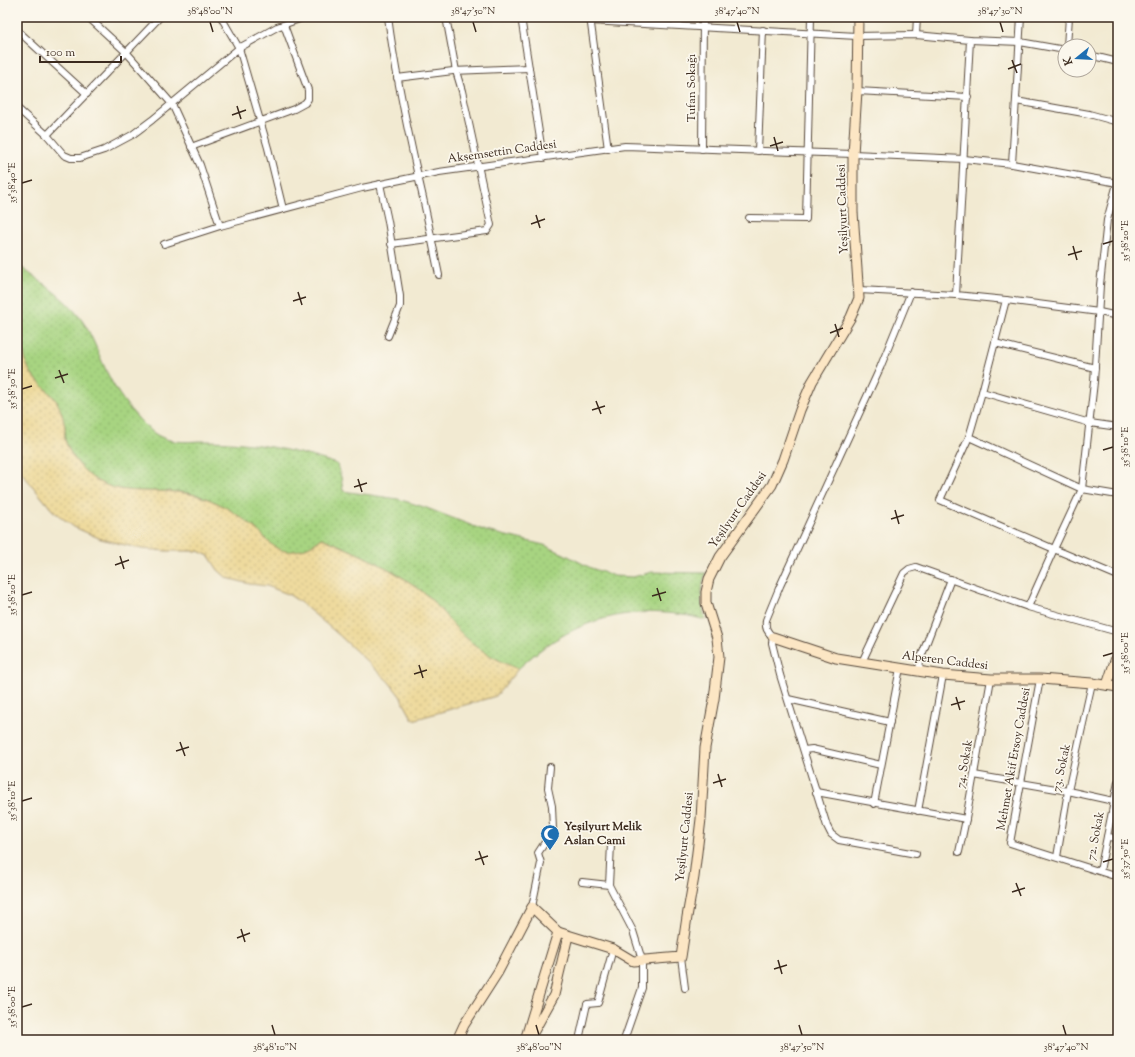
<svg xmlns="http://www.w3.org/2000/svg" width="1135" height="1057" font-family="'Sorts Mill Goudy',serif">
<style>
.grass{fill:url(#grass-dots);stroke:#717f50}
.sand{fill:url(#sand-dots);stroke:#94825e}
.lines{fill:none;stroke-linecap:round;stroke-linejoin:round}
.street-casing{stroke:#564739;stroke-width:8}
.secondary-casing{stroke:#564739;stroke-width:11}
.street{stroke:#fff;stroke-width:6}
.secondary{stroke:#fce6c4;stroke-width:9}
.ticks{fill:none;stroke:#3b2a1e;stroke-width:1.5}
.labels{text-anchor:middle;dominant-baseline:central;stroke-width:3.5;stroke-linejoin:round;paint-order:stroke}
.street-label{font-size:12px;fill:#3b2a1e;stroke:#fbf7ec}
.poi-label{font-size:12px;font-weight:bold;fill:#3b2a1e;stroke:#fbf7ec;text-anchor:start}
.neatline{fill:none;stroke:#3b2a1e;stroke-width:1.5}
.ticks-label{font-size:10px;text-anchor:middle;fill:#3b2a1e}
</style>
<defs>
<pattern id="grass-dots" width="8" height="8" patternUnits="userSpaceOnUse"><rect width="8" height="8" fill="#a7d481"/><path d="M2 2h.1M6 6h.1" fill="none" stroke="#91b66f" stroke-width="1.8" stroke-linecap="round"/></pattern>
<pattern id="sand-dots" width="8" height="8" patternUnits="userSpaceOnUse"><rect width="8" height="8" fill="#eeda9e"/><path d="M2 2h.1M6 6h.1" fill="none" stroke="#cdbb88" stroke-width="1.8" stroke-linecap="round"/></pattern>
</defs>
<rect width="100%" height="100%" fill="#fbf7ec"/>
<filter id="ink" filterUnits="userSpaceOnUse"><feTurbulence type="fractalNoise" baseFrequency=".025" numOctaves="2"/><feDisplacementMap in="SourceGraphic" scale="8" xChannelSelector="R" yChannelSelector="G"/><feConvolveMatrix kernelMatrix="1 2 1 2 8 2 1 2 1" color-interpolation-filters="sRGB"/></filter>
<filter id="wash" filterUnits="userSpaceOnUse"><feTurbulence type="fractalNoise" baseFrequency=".012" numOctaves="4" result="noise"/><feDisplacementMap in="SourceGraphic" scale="16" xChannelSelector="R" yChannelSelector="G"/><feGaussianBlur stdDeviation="0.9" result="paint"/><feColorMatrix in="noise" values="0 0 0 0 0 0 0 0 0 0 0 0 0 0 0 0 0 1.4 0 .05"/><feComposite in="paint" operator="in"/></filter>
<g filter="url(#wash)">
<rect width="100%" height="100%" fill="#f2ead2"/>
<path class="grass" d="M17,264C39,281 64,296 81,319C92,334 97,351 105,368C113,386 124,403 138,418C145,425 152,433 161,437C175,444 191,441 206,441C218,441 230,442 242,443C275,446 306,454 337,464L341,477L343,491L398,499L424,507L486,531L544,545L564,554L591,568L614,576L633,577L652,572L706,573C700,589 700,604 706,620C636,601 571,618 518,669C496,660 476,649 459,631C447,619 438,605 424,593C395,569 357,553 322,538C310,548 290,558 274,547C268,543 263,535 257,530C238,514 214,498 188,493C156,488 118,498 91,477C80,468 69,453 65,440C65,437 65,434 65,431C64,421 61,410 56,402C47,386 31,379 25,361L22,323L17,320Z"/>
<path class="sand" d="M17,320L22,323C23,336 22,352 27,365C32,380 48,388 57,402C61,410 64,419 65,428C65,432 64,436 65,440C69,453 79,466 89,475C116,498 153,488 185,493C213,497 237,513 257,530C263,535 268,543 275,547C290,557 310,548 322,538C357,553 395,569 424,593C438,605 447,619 459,631C476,649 496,660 518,669L496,696L413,720L400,696L389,682L339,635L300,602L288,594L267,586L250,584L227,578L218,570L209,556L198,551H167L142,549L101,539L74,527L52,510L17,467Z"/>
</g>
<g filter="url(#ink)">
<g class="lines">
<defs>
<g id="street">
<path d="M88,17L127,53L172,104L200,165L220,226"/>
<path d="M221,17L239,48L268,148L283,209"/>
<path d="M388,17C395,71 406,123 418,176C426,209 432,242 439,275"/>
<path d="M521,17L543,158"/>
<path d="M590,17L608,149"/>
<path d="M590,21L857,36L916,35L970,40L1020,42L1065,50"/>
<path d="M17,30L87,94"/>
<path d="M916,35L917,17"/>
<path d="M970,40L956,295L1006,300L982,392L1090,423L1118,427"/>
<path d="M1067,46L1069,17"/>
<path d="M1089,55L1118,62"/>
<path d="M397,78L453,71L529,68"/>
<path d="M857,91L968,97"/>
<path d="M1016,101L1089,114L1118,122"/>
<path d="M17,108L47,135L160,17"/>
<path d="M47,135L64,155L71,158H80L104,150L132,135L152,120L239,48L277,27L305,17"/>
<path d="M191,147L294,109L305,103L308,99V90L284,25"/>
<path d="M702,149L703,17"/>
<path d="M758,151L763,30"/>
<path d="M1012,164L1021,17"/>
<path d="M380,184L388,221L400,296V306L388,336"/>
<path d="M749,218L806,219L811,17"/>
<path d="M164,244L220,226L362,188L439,172L625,146L853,154L964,159L1012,164L1118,183"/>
<path d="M391,244L487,231L491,225L462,91L456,71L446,17"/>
<path d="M859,290L956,295"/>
<path d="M911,292L880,368L780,586L766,620C765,628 767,632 773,637L772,643L780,675L827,826L831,834L839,840L916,854"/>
<path d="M1006,300L1099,312L1118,316"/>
<path d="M995,343L1095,368"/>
<path d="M982,392L969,437L1082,489L1118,495"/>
<path d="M969,437L940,500L1054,549L1082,489L1094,382L1100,285L1107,220L1118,180"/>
<path d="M1118,576L1054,549L1028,607L1118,632"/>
<path d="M862,662L904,573L909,569L916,567L1028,607"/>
<path d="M919,672L920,660L951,579"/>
<path d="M1040,679L1010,843L1111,875L1118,874"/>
<path d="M788,699L890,722"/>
<path d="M804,750L812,749L881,765"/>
<path d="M974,775L1068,791L1118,802"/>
<path d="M816,792L966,819"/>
<path d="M874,804L900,668"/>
<path d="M918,811L943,675"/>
<path d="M1107,837L1118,838"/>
<path d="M611,844L609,885L633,931L642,960V988L624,1040"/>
<path d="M959,852L966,819L991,679"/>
<path d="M1057,857L1068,791L1092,683"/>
<path d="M1100,871L1118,782"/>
<path d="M582,882L609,885"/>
<path d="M532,907L541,863L538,853L553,830L552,806L548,788L550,767"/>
<path d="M681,957L685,988"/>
<path d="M579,1040L587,1004L598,1003L613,949"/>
</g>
<g id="secondary">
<path d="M773,637L836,658L943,675L991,679H1040L1092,683L1118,687"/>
<path d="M1107,685L1118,652"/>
<path d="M457,1040L464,1025L498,972L532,907L558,932"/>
<path d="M525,1040L558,932L613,949L633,961L681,957L687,917L694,877L701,819L705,748L714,699L719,657L717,638L706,603V592L709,579L720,557L772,485L783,460L800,410L812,382L851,317L859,298L853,212V154L857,91L858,17"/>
<path d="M529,1040L554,995L568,936"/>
</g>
</defs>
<use href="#street" class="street-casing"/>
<use href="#secondary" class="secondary-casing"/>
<use href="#street" class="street"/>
<use href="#secondary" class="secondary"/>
</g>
</g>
<path class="ticks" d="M210,22L213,32M473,22L476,32M737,22L740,32M1000,22L1003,32M1012,60L1017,73M1008,69L1021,64M237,106L241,119M232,115L246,110M774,137L778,151M770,146L783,142M22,183L32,180M536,215L540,228M531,224L545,219M1103,244L1113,241M1073,246L1077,260M1068,255L1082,251M298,292L302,305M293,301L306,297M835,324L839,337M830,333L843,328M59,370L64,383M55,378L68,374M22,389L32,386M596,401L601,414M592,410L605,406M1103,450L1113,447M358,479L362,492M354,487L367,483M895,510L899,524M891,519L904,515M120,556L124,569M115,565L129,560M657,588L661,601M22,595L32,592M652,596L666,592M1103,656L1113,653M419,665L423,678M414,674L427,670M956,697L960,710M951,705L965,701M180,742L185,756M176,751L189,747M718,774L722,787M713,783L726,779M22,801L32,798M479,851L484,865M475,860L488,856M1103,862L1113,859M1016,883L1021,896M1012,892L1025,888M241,929L245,942M237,938L250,933M778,960L782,974M774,969L787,965M22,1007L32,1004M272,1025L275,1035M536,1025L539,1035M799,1025L802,1035M1063,1025L1066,1035"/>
<defs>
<symbol id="mosque-pin" viewBox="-11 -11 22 30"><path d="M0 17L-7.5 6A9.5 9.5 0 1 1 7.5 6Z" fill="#1f6fb2" stroke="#fbf7ec"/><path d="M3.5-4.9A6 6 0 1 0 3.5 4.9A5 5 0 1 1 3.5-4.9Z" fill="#fff"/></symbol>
</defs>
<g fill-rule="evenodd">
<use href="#mosque-pin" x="539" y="823" width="22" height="30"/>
</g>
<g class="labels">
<g class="street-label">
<text transform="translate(692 88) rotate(-90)">Tufan Sokağı</text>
<text transform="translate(502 152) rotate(-8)">Akşemsettin Caddesi</text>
<text transform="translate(843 209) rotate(-92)">Yeşilyurt Caddesi</text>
<text transform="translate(738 510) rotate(-55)">Yeşilyurt Caddesi</text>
<text transform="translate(945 661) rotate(7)">Alperen Caddesi</text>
<text transform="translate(1014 759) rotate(-80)">Mehmet Akif Ersoy Caddesi</text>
<text transform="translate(965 764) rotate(-80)">74. Sokak</text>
<text transform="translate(1062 768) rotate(-78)">73. Sokak</text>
<text transform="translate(1096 836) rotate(-79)">72. Sokak</text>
<text transform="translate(685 837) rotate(-84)">Yeşilyurt Caddesi</text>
</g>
<g class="poi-label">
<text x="564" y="827">Yeşilyurt Melik<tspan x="564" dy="14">Aslan Cami</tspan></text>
</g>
</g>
<rect width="1135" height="1057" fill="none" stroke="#fbf7ec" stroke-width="44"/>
<g transform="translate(1077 58) rotate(252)"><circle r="19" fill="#fbf7ec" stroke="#aea59a"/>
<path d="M0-3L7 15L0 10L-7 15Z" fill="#1f6fb2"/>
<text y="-6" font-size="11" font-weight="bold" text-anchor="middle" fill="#3b2a1e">K</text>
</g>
<path d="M40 56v6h81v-6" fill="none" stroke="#3b2a1e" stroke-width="2"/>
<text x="46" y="56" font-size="12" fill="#3b2a1e" stroke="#fbf7ec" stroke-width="3" paint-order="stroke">100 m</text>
<rect x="22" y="22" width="1091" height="1013" class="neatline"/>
<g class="ticks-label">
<text x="210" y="14">38°48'00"N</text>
<text x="473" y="14">38°47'50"N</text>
<text x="737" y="14">38°47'40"N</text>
<text x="1000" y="14">38°47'30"N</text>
<text transform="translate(11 183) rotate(-90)" y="4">35°38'40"E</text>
<text transform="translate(1124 241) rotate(-90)" y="4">35°38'20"E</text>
<text transform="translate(11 389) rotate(-90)" y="4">35°38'30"E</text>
<text transform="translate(1124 447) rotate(-90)" y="4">35°38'10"E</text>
<text transform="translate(11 595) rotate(-90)" y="4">35°38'20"E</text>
<text transform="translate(1124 653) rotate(-90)" y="4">35°38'00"E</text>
<text transform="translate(11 801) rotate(-90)" y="4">35°38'10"E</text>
<text transform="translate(1124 859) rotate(-90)" y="4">35°37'50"E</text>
<text transform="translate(11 1007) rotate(-90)" y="4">35°38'00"E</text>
<text x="275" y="1050">38°48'10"N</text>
<text x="539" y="1050">38°48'00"N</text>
<text x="802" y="1050">38°47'50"N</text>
<text x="1066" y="1050">38°47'40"N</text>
</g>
</svg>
